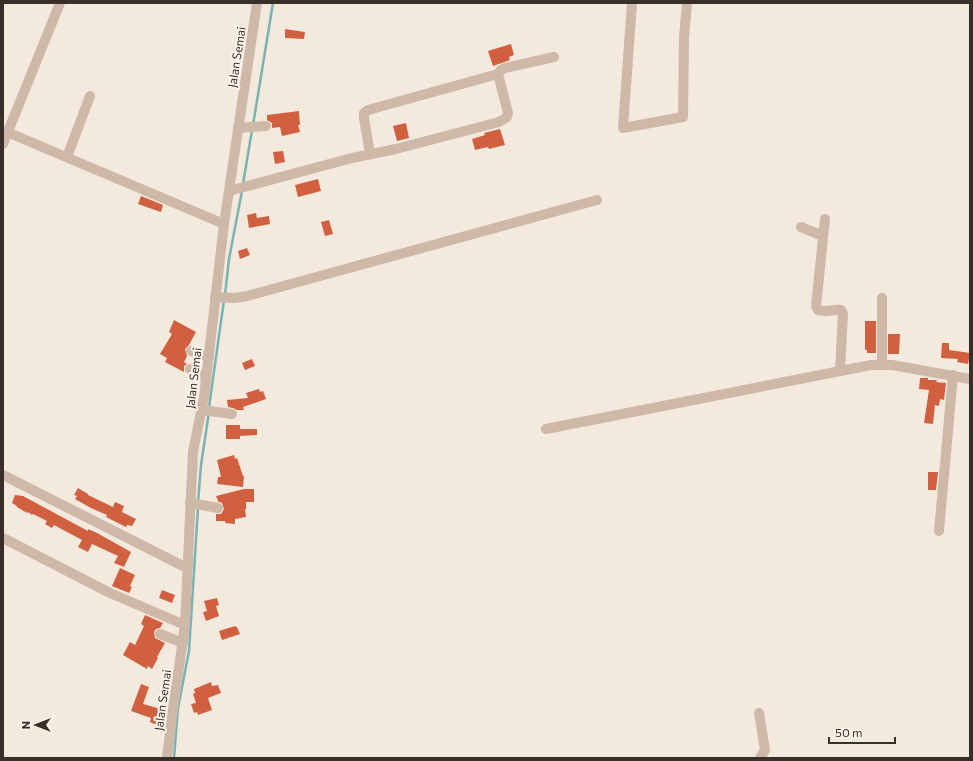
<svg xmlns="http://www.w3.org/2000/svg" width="973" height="761" font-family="Commissioner,sans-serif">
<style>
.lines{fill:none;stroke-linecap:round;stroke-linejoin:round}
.stream{stroke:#79b3b4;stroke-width:2.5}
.building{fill:#d06040}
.minor{stroke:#ceb8a8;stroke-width:10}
.labels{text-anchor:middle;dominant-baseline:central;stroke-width:4;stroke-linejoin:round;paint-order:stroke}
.street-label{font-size:12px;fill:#3a2e29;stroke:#fbf3ea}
</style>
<rect width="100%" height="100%" fill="#f4e9dd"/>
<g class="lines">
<g class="stream">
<path d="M253,125L273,3"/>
<path d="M243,184L252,130"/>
<path d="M225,295L229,259L242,191"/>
<path d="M209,407L224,300"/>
<path d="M198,503L201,465L209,412"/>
<path d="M174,758L178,708L189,651L198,508"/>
</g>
</g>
<g class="building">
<path d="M285,29L305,32L304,39L285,38Z"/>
<path d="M511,44L514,55L509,57L510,60L493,66L488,51Z"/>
<path d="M299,111L300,125H298L300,132L282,136L280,127L272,128V123L267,120V115Z"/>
<path d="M406,123L409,138L397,141L393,126Z"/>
<path d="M500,129L505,145L489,149L488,147L475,150L472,139L485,135L484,133Z"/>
<path d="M283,151L285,162L275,164L273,152Z"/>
<path d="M318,179L321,191L298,197L295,185Z"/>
<path d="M141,196L163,205L161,212L138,204Z"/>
<path d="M256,213L257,218L269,216L270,224L249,228L247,215Z"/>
<path d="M329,220L333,234L325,236L321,222Z"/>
<path d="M247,248L250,255L240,259L238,251Z"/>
<path d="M174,320L196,332L189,345L185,349L187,356L184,362L187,364L184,366V372L165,362L167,358L160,354L172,334L169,332Z"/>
<path d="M865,321H876V353H867V350H865Z"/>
<path d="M888,334H900L899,354H888Z"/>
<path d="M942,343H949V350L970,353L968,364L957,362L958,359L941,358Z"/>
<path d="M252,359L255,366L245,370L242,363Z"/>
<path d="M920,378H928V380H937L936,382L946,383L944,400L940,399L939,406L935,405L933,424L924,423L929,390L919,389Z"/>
<path d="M259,389L260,392L263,391L266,399L243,407L244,410H237L233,408L228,407L227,400L248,398L246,393Z"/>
<path d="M226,425H240V429H257V435L240,436V439H226Z"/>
<path d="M234,455L235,459L237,458L243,476H244L243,487L217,484L218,477H221L217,460Z"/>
<path d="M928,472H938L936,490H928Z"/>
<path d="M78,488L88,494V495L113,507L115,502L124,506L122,512L136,519L132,526L127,525L126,527L106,517L107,515L91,508L75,499L77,496L74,495Z"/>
<path d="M244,489H254V502H246V509H245L246,517L235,519V524L225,523V521H216V514H221L224,509L222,503L217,501H218L216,496Z"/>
<path d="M15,495L23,496L88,531V529L97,533L131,552L124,567L114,563L118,556L92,544L88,552L78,547L82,540L54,525L52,528L45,524L47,521L33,514L32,515L28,512L27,513L17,507V506L12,503Z"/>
<path d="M120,568L135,575L130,586L132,587L129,593L112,586Z"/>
<path d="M162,590L175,595L172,603L159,598Z"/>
<path d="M217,598L219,605L216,606L219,616L206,621L203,612L207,611L204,601Z"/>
<path d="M145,615L163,623L160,628L156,629L154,632L155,638L165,643L157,657L158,658L152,669L148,666L147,669L123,655L130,642L135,645L144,626L141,624Z"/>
<path d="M235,626L236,627H237L240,634L222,640L219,631Z"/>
<path d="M211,682L212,686L218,685L221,693L208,698L212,710L198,715L197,712L194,713L191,704L196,703L193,694L195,693L194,689Z"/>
<path d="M141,684L149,687L143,704L161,709V711H162L157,725L150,722L151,718L131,711Z"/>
</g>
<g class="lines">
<g class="minor">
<path d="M632,3L623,128L683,117L684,37L687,3"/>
<path d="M238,128L266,126"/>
<path d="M7,132L224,224"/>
<path d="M3,144L60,3"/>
<path d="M370,154L364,118V113L368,110L498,74"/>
<path d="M67,157L90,96"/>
<path d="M229,191L352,158L396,149L499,122L507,117L508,113L498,74L501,70L505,68L554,57"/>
<path d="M825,219L816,306L818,310C825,313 833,309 841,310L843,314L840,370"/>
<path d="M801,227L823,236"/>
<path d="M215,297L235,298L247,296L597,200"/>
<path d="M191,351L209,357"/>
<path d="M882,365V298"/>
<path d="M190,369L207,378"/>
<path d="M202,410L232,414"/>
<path d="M546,429L871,365H892L970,379"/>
<path d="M3,475L187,568"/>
<path d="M190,503L218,508"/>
<path d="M939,531L953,375"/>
<path d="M3,538L110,593L185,625"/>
<path d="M160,634L183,643"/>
<path d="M759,713L765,750L760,758"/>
<path d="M167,758L173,709L185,625L193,452L204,397L224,224L257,3"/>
</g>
</g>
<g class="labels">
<g class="street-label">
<text transform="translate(236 57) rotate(-81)">Jalan Semai</text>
<text transform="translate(193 378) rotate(-83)">Jalan Semai</text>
<text transform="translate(162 700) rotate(-82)">Jalan Semai</text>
</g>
</g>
<rect width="973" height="761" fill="none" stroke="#3a2e29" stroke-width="8"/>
<g transform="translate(36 725) rotate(270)" stroke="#fbf3ea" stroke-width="3" paint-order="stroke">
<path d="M0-3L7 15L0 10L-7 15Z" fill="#3a2e29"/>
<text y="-6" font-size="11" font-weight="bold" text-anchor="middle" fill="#3a2e29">N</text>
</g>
<path d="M829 737v6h66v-6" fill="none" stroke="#3a2e29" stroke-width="2"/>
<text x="835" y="737" font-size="12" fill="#3a2e29" stroke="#fbf3ea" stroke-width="3" paint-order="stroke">50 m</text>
</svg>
